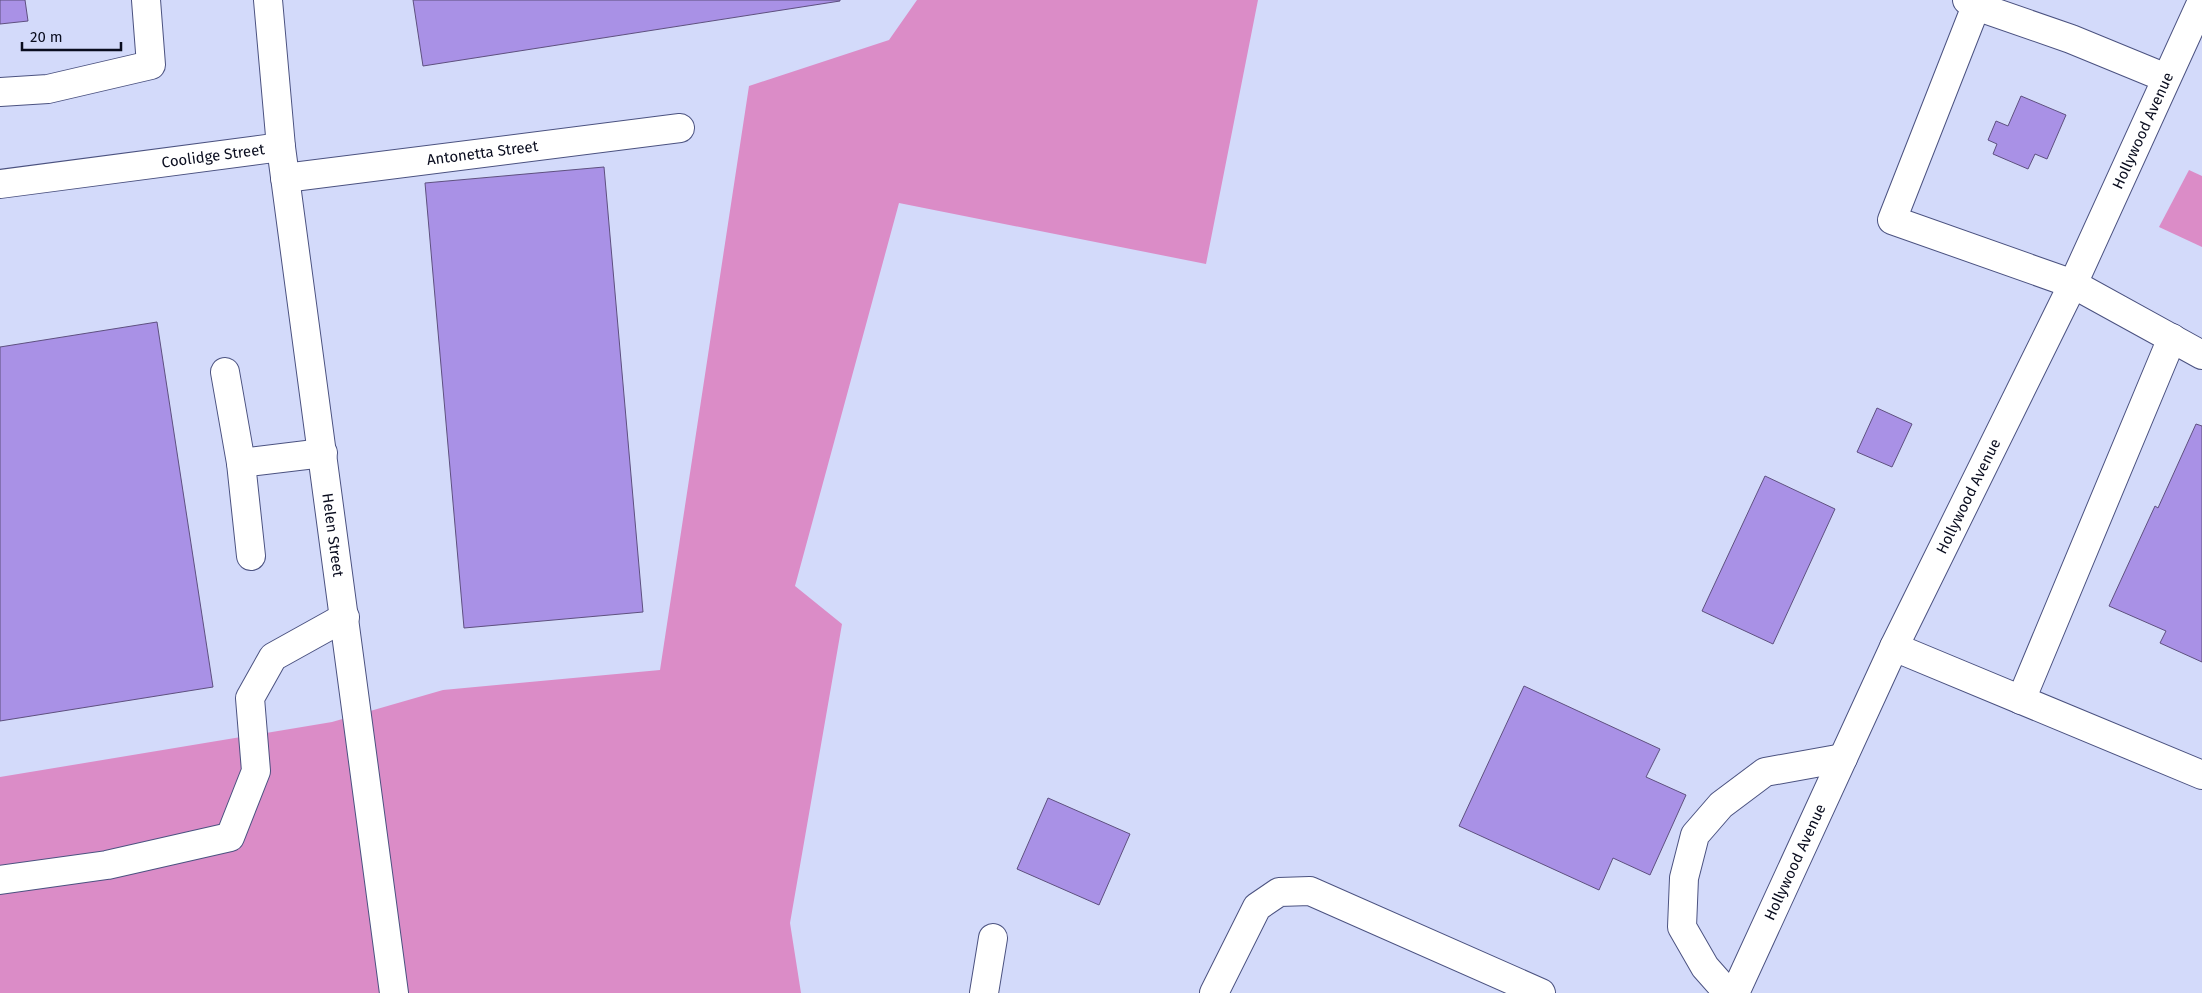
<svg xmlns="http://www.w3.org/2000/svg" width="2202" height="993" font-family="'Fira Sans',sans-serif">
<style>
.forest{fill:#db8cc7}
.building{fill:#a991e6;stroke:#5e507f}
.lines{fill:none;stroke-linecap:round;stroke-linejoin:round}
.minor-casing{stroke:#4b5280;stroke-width:30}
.minor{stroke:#fff;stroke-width:28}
.labels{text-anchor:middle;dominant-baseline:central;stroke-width:5;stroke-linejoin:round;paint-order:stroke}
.street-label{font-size:15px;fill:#090c1e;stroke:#d3dafa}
</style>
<rect width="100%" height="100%" fill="#d3dafa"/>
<g class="forest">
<path d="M917,0H1258L1206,264L899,203L795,586L842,624L790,923L801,993H0V777L332,722L443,690L660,670L749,86L889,40Z"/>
<path d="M2189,170L2202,176V247L2159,227Z"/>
</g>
<g class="building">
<path d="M0,0H25L28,21L0,24Z"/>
<path d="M413,0H840V1L423,66Z"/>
<path d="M2021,96L2066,115L2047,159L2035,154L2028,169L1993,154L1997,144L1988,140L1996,121L2008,126Z"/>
<path d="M604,167L643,612L464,628L425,183Z"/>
<path d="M157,322L213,687L0,721V347Z"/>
<path d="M1877,408L1912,424L1892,467L1857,452Z"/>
<path d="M2196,424L2202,426V662L2160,643L2166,631L2109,606L2155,506L2158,508Z"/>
<path d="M1765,476L1835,509L1773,644L1702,611Z"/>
<path d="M1524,686L1660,749L1646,777L1686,795L1650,875L1613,858L1599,890L1459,826Z"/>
<path d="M1048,798L1130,834L1099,905L1017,869Z"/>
</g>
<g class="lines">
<defs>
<g id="minor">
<path id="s1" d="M268,0L281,147L394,993"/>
<path d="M1967,0L1976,6L2071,39L2166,78"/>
<path d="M1976,6L1892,220L2073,284L2202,355"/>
<path d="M0,92L48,89L151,65L146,0"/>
<path id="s2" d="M285,178L680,128"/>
<path id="s3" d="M0,184L281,147"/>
<path d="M225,372L241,463"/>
<path d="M251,556L241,463L323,453"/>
<path d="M1894,647L2202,775"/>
<path d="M2021,700L2172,338"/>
<path d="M0,880L107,865L230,837L256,771L250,698L273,657L345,617"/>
<path d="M984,993L993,938"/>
<path d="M1214,993L1257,907L1279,892L1310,891L1541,993"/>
<path d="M1728,993L1705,967L1682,927L1684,878L1695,835L1721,805L1765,772L1843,758"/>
<path id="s4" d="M1735,993L1894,647L2073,284L2202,1"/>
</g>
</defs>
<use href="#minor" class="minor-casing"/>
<use href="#minor" class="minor"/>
</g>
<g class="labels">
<g class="street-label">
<text stroke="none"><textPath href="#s4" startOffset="954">Hollywood Avenue</textPath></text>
<text stroke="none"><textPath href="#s2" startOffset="199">Antonetta Street</textPath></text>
<text stroke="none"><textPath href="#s3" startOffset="215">Coolidge Street</textPath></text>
<text stroke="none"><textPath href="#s4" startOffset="549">Hollywood Avenue</textPath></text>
<text stroke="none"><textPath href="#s1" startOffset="539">Helen Street</textPath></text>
<text stroke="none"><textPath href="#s4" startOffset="144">Hollywood Avenue</textPath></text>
</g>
</g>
<path d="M22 42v8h99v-8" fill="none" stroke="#090c1e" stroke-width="2.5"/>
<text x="30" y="42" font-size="15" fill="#090c1e" stroke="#d3dafa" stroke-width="4" paint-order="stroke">20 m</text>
</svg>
